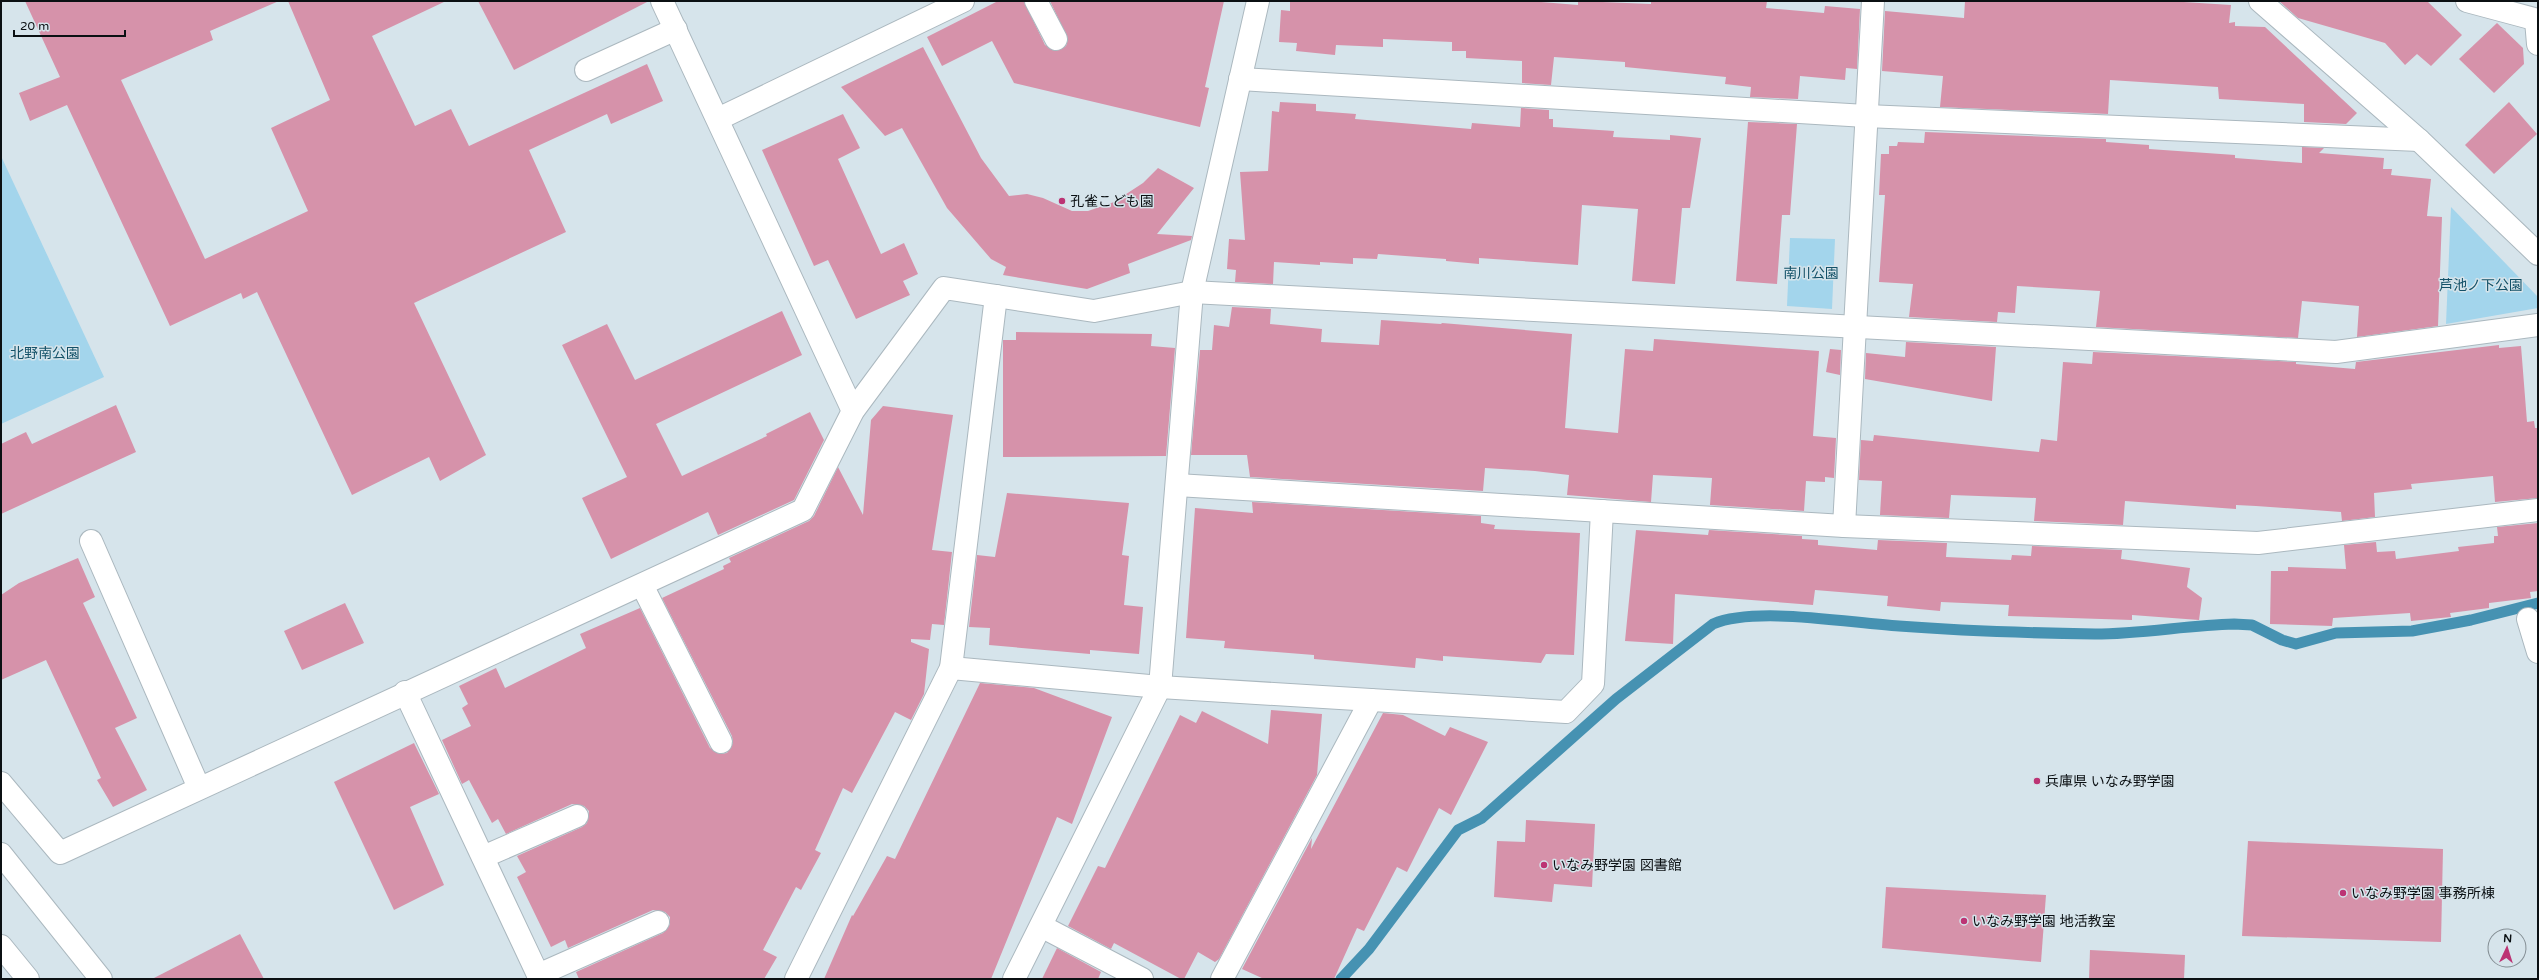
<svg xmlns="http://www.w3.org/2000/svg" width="2539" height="980" font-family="'Varela Round','Noto Sans JP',sans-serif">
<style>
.green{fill:#a3d5ec}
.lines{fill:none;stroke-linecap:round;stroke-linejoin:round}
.stream{stroke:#4692b2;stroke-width:11}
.building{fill:#d692aa}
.minor-casing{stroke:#abb8bf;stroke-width:24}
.highway-casing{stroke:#abb8bf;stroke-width:24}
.minor{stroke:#fff;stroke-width:22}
.highway{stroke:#fff;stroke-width:22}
.poi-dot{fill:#bc3474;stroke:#d6e4eb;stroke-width:1.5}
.labels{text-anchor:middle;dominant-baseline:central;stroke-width:3;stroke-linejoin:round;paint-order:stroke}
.poi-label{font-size:14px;fill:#0b1013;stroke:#d6e4eb;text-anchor:start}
.park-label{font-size:14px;fill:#135168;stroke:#d6e4eb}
</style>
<rect width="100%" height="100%" fill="#d6e4eb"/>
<g class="green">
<path d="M1,156L104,377L1,424Z"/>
<path d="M2451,207L2538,297V308L2446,324Z"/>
<path d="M1790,238L1835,239L1832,309L1787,306Z"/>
</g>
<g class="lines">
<path class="stream" d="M1341,979L1369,949L1458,830L1482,818L1616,699L1713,624C1756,606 1849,623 1899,626C1964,631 2030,633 2095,634C2142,634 2188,625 2234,624L2252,625L2282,640L2296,644L2336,633L2412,631L2471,620L2538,603"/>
</g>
<g class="building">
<path d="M25,1H279L210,31L213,40L121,80L205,259L308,211L271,128L330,100L288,1H446L372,36L415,126L451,109L469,146L647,64L663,101L611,124L607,114L529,150L566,232L414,303L486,455L440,481L429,457L352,495L257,292L243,299L241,293L170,326L67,105L30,121L19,93L60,77Z"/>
<path d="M478,1H649L514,70Z"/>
<path d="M998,1H1024L1045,45L1056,51L1066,46L1068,39L1050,1H1224L1205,87L1209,88L1200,127L1014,83L992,41L942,66L927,37Z"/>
<path d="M1290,1H1529L1578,5V1L1651,4V1H1767L1766,8L1824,13L1825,6L1860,9L1857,69L1846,68L1845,80L1800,76L1798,99L1750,97L1751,87L1725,84L1726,77L1625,67V62L1554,57L1551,85L1522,83V61L1466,58V51H1452V42L1383,39V47L1336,45L1335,55L1296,51L1297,43L1279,42L1281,10L1290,11Z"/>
<path d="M1965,1H2168L2231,5L2229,23L2235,22V26L2265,27L2357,113L2346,124L2304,122V104L2219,99L2218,87L2110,80L2108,114L1940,107L1943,76L1882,71L1885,11L1964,18Z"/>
<path d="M2279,1H2427L2462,35L2431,66L2417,54L2405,65L2385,43L2298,18Z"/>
<path d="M2497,23L2523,48L2524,64L2494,93L2459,59Z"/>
<path d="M923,47L981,158L1009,196L1027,194L1043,198L1072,211H1088L1114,202L1143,183L1158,168L1194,188L1157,234L1192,236L1191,240L1128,264L1130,273L1087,289L1003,275L1006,267L991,259L947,208L902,128L885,136L841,87Z"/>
<path d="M1280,102L1316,104V111L1356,114L1355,119L1471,129L1472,123L1520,127L1521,108L1549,110V119H1553V127L1614,131L1613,137L1670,140V135L1701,138L1690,208H1682L1675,284L1632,281L1638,209L1582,205L1578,265L1479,258V264L1446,261V259L1378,254L1377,259L1353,258V264L1320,262V265L1274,262L1273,284L1235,282L1236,270L1227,269L1229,239L1245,240L1240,172L1268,171L1272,111L1279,112Z"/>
<path d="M2509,102L2537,134L2494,174L2465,145Z"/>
<path d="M843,114L860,148L838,159L881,254L904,243L918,274L903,281L910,295L856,319L828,260L814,266L762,150Z"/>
<path d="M1748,122L1797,124L1790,215H1782L1777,284L1736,281Z"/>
<path d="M1925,132L2106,139V142L2149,145V149L2235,155V158L2302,163V147L2324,148L2319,153L2384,158L2383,169H2392L2391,175L2431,179L2427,216L2442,217L2438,326L2357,337L2359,306L2302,301L2298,338L2096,327L2100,291L2017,286L2015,313L1998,312L1997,322L1909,317L1913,284L1879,282L1885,195H1879L1881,154H1889V146H1897L1898,142L1924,143Z"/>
<path d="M1232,307L1271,309L1270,324L1322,329L1321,342L1379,345L1381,320L1441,324L1442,323L1572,334L1565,428L1618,433L1625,349L1653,351L1654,339L1819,351L1813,436L1836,438L1834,478L1825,477V482L1806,481L1804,511L1710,505L1712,478L1653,475L1651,502L1567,495L1569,475L1535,471L1485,468L1483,491L1250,477L1247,455H1191L1200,350H1212L1214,325L1229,327Z"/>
<path d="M782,311L802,355L656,424L682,476L767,436L766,434L810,412L824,440L794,500L718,535L708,512L611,559L582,498L627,477L562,345L607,324L635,380Z"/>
<path d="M1016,332L1152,334L1151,346L1175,348L1166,456L1003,457V340H1016Z"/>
<path d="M1906,342L1996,347L1992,401L1865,379L1866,353L1905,357Z"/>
<path d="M2499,345V348L2521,346L2527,422L2534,421L2535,428H2538V498L2495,502L2493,476L2411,484L2412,489L2374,493L2375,517L2342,521L2341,512L2256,506L2236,505V509L2125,501L2123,525L2034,521L2036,498L1951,495L1949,518L1880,515L1882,481L1859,480L1861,440L1873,441L1874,435L2039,452L2041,439L2057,441L2063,362L2092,364L2093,352L2296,362V364L2355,369L2356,362Z"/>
<path d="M1830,349L1841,350L1840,375L1826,372Z"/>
<path d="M116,405L136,452L1,514V444L26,432L32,444Z"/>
<path d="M883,406L953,415L932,550L952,552L944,625L932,624L930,640L911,639V642L929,649L924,694L911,720L895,712L852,793L843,788L815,850L821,853L801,890L796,887L763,950L777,957L764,979H579L576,972L663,933L670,924V917L665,912L653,910L568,948L565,940L551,947L517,877L526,872L517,856L582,827L587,823L589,811L584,806L572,804L506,834L498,819L492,823L469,780L462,784L442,740L471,726L462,708L468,704L459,686L496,668L505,688L586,648L580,634L640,608L710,748L720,754L727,753L733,743L732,736L662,598L724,569L723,566L731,562L729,558L809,521L814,516L838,467L863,515L871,420Z"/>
<path d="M1007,493L1129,503L1122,555L1129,556L1124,605L1143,607L1139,654L1090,650V654L989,645L990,628L969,627L977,555L995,557Z"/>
<path d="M1252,502L1481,516V523L1495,525L1494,529L1580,533L1574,655L1546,654L1541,663L1443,656V661L1416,658L1415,668L1314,659V655L1224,648L1225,641L1186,638L1195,508L1253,513Z"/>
<path d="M2538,523V591L2530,592L2531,598L2489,603V608L2450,613L2451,617L2411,621L2410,613L2333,618L2332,626L2270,624L2271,571H2288V567L2346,569L2344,545L2376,542L2377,552L2395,551L2396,559L2459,551L2458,547L2494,543V536H2498L2497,527Z"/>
<path d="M1636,530L1708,535L1709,530L1802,536V539L1818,540V545L1877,550L1878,540L1947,543L1946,557L2011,560L2012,555L2031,556L2032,546L2122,550L2121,559L2190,568L2187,587L2202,598L2199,620L2132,615V620L2008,616L2009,605L1941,602L1940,611L1887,606L1888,596L1815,590L1813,605L1675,594L1673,644L1625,641Z"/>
<path d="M78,558L95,597L83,603L137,718L115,728L147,790L113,807L97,780L101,778L46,660L1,680V595L19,583Z"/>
<path d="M345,603L364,643L302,670L284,631Z"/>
<path d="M980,683L1034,688L1112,717L1072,824L1057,817L991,979H824L852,915L853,916L887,856L895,859Z"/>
<path d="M1271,710L1322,714L1317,775L1219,959L1215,962L1198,952L1184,979H1181L1114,943L1111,949L1068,926L1098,866L1105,868L1180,715L1196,723L1202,711L1268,744Z"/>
<path d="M1383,713L1403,715L1445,736L1450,727L1488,742L1451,815L1439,808L1407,872L1397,867L1364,931L1357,928L1334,979H1264L1242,969L1312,838L1311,849Z"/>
<path d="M414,743L439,794L410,807L444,885L394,910L334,782Z"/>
<path d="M1526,820L1595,824L1592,887L1554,884L1552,902L1494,897L1497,841L1525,842Z"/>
<path d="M2248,841L2443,849L2441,942L2242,936Z"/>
<path d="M1886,887L2046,895L2041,962L1882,948Z"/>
<path d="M240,934L264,979H152Z"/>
<path d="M1057,948L1101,972L1098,979H1042Z"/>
<path d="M2090,950L2185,955L2184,979H2089Z"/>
</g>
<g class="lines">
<defs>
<g id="minor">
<path d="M662,1L853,411"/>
<path d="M1036,1L1056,39"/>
<path d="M2260,1L2419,140L2538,254"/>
<path d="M2467,1L2538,20"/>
<path d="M2536,20L2538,44"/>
<path d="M586,70L676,29"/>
<path d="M1240,79L1866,116L2419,140"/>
<path d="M718,119L963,1"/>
<path d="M1177,485L1844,526L2258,543L2538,510"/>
<path d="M1844,526L1873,1"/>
<path d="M91,541L199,788"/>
<path d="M642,585L721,742"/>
<path d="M2528,619L2538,652"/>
<path d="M951,668L1160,687L1566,712L1593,684L1602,511"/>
<path d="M405,692L540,979"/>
<path d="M1,783L60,853L803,510L853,411L944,288L1094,311L1192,292L2336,352L2538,325"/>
<path d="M1,854L101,979"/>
<path d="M483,857L577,816"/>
<path d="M1041,926L1142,979"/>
<path d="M538,975L658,922"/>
<path d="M796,979L951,668L996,296"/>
<path d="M1014,979L1160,687L1192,292L1258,1"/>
<path d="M1222,979L1371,700"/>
</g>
<g id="highway">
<path d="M1,855L5,860"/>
<path d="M1,946L28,979"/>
</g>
</defs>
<use href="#minor" class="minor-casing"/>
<use href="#highway" class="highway-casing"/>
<use href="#minor" class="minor"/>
<use href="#highway" class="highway"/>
</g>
<g class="poi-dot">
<circle cx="1062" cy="201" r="4"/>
<circle cx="2037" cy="781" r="4"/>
<circle cx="1544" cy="865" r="4"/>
<circle cx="2343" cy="893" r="4"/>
<circle cx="1964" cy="921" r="4"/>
</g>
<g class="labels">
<g class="poi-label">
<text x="1070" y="201">孔雀こども園</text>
<text x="2045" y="781">兵庫県 いなみ野学園</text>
<text x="1552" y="865">いなみ野学園 図書館</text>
<text x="2351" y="893">いなみ野学園 事務所棟</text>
<text x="1972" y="921">いなみ野学園 地活教室</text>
</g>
<g class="park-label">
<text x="1811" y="273">南川公園</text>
<text x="2481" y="285">芦池ノ下公園</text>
<text x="45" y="353">北野南公園</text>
</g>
</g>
<rect width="2539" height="980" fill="none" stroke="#0b1013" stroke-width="4"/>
<g transform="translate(2507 948) rotate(4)"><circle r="19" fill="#d6e4eb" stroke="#858f95"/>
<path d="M0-3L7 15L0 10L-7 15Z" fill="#bc3474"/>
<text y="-6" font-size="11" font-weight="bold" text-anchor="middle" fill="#0b1013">N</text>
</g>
<path d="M14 30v6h111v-6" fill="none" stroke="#0b1013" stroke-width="2"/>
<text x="20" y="30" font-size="12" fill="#0b1013" stroke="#d6e4eb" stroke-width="3" paint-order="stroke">20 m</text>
</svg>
